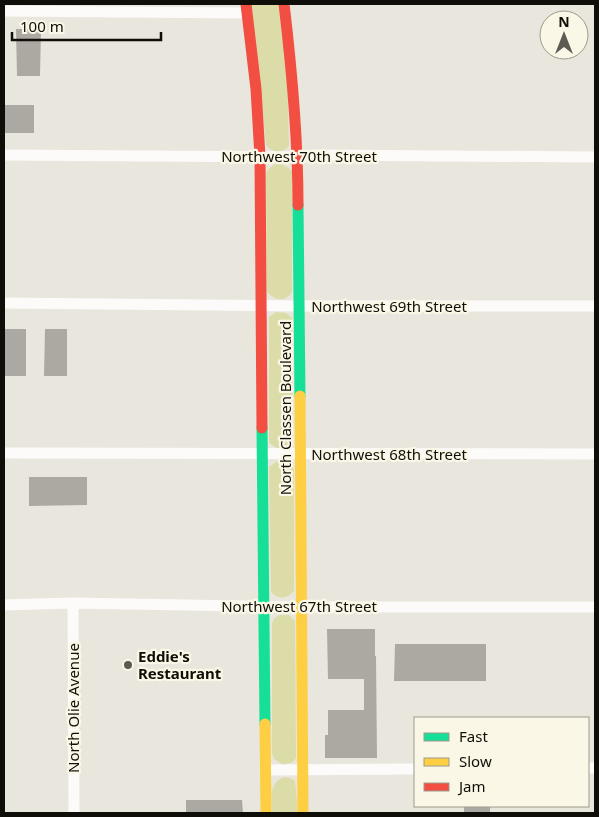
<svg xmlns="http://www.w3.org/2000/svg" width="599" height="817" font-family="'Noto Sans',sans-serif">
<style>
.green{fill:#dcdca8}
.building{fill:#aba9a2}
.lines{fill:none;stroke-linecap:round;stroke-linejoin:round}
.street{stroke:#fcfbfa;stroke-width:11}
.fast{stroke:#16e098;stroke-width:11}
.slow{stroke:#ffcf43;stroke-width:11}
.jam{stroke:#f24e42;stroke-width:11}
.poi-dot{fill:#5c5a53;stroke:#fbf7e6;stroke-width:2}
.labels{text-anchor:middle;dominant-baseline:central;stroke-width:4.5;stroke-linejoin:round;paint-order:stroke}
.street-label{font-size:15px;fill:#100e08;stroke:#fbf7e6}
.poi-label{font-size:15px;font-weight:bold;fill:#100e08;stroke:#fbf7e6;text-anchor:start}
</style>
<rect width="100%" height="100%" fill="#e9e6dd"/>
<g class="green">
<path d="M251,4H278L287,68L289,146C282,154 272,153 266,145Z"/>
<path d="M276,164C283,164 287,166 292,171V292C285,302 275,301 267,292L266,172L272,166Z"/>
<path d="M276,312L286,313L292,318L293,442C286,452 276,450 269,442V317Z"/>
<path d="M277,461C285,461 289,462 294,469V591C287,599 279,600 271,592L269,467Z"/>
<path d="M279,615H289L295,621L296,758L293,762L283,765L274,759L272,753V623L274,619Z"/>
<path d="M284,777L290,778L295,781L298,813H272C272,799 268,783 284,777Z"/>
</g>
<g class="building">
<path d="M16,29H41L40,76H17Z"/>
<rect x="4" y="105" width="30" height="28"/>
<rect x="4" y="329" width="22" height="47"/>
<path d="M45,329H67V376H44Z"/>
<path d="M29,477H87V505L29,506Z"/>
<path d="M327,629H375V656H376L377,758H325V735H328V710H364V679H328Z"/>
<path d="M395,644H486V681H394Z"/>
<path d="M186,800H242L243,813H186Z"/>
<rect x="464" y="806" width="26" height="7"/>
</g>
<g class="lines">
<g class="street">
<path d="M4,11L247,13"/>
<path d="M4,155L298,157L317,155L595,157"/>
<path d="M4,303L300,306H595"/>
<path d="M4,453L595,454"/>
<path d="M73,603L74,813"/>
<path d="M4,605L73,603L301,607H595"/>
<path d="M588,768H595"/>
<path d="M265,770L415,769"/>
</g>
<g class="fast">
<path d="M298,205L300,396"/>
<path d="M262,428L265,724"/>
</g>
<g class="slow">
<path d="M300,396L303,813"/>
<path d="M265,724L266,813"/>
</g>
<g class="jam">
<path d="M246,4L256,89L260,157L262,428"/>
<path d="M284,4C292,71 298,137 298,205"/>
</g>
</g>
<circle class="poi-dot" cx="128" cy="665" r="5"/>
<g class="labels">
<g class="street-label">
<text x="299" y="156">Northwest 70th Street</text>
<text x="389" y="306">Northwest 69th Street</text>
<text transform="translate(285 408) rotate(-90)">North Classen Boulevard</text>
<text x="389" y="454">Northwest 68th Street</text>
<text x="299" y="606">Northwest 67th Street</text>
<text transform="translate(73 708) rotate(-90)">North Olie Avenue</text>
</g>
<g class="poi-label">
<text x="138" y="656">Eddie's<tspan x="138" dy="17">Restaurant</tspan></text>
</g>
</g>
<rect width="599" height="817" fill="none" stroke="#100e08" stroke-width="10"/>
<rect x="414" y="717" width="175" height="90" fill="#fbf7e6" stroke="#9d9a8d"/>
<rect x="424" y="733" width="25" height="8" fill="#16e098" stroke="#9d9a8d"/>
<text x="459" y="742" font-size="15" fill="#100e08">Fast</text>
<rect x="424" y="758" width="25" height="8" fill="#ffcf43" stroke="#9d9a8d"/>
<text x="459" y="767" font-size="15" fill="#100e08">Slow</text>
<rect x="424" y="783" width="25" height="8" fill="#f24e42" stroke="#9d9a8d"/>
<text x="459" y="792" font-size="15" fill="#100e08">Jam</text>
<g transform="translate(564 35)"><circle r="24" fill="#fbf7e6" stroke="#9d9a8d"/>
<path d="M0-4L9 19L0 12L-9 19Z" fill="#5c5a53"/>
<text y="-8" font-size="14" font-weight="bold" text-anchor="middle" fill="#100e08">N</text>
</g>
<path d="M12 32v8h149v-8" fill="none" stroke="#100e08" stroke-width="2.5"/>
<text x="20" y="32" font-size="15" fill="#100e08" stroke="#fbf7e6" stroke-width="4" paint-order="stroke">100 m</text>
</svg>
